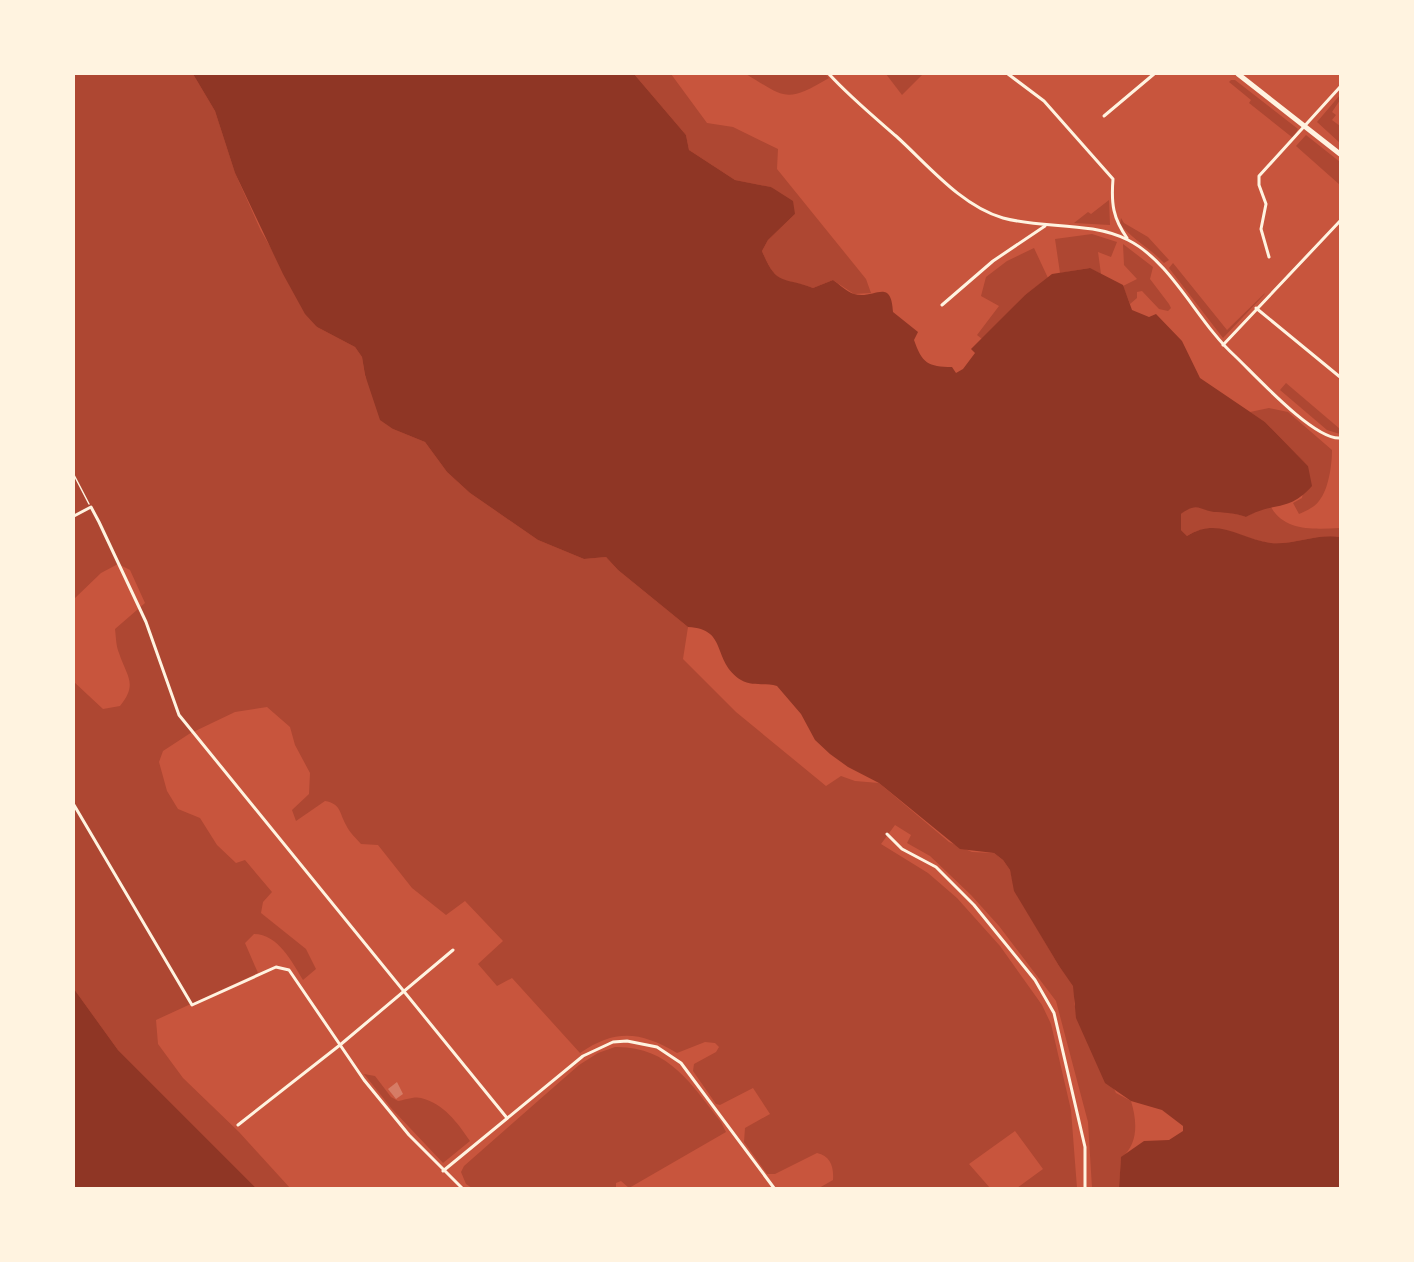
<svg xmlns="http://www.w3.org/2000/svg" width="1414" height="1262" font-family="'Nunito Sans',sans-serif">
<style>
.green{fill:#ae4732}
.water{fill:#8f3625}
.building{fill:#d67c66}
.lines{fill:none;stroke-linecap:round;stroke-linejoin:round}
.path{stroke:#fff3e0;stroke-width:1.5}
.minor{stroke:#fff3e0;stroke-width:3}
.primary{stroke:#fff3e0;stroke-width:5}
</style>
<rect width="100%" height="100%" fill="#c8553d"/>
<g class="green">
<path d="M74,74H193L215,111L235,173L261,231L317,327L355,347L362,357L365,376L393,429L425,442L447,472L470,493L538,540L584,559L606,557L618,570L688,627L683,659L736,712L826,786L841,776L855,781L879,783L949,842L972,852L994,853L1003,860L1010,870L1015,891L1059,966L1074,986V1004L1116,1093L1131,1101C1137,1121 1139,1144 1121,1158L1119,1188H1092L1088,1122L1056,1001L999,926L971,895L930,856L907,843L911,835L895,825L881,844L928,873L957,898L1000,946L1042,1005L1051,1024L1071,1110L1077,1188H1017L1043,1169L1015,1131L969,1164L990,1188H819L833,1180C834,1166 830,1156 817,1153L775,1174H767L744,1142L745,1128L770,1114L753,1088L720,1105L716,1104L693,1071L694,1064L716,1052L719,1047L715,1043L705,1042L677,1053C640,1031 615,1029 580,1053L512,978L497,986L478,964L503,941L465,901L446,915L412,888L378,845L361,844C356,838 349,832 346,825C339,812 341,804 325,801L296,821L292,810L309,794L310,773L295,745L290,727L267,707L235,712L189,734L163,751L159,762L167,791L178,809L200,818L217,845L236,863L245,860L272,892L263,902L261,913L306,949L316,969L303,980C292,962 278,934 254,934L245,943L258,973L156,1020L158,1044L183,1078L239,1132L290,1188H256L118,1050L74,989V682L103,709L120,706C138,684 127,677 119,653C116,646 116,637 115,629L145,603L130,570L118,564L101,573L74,599Z"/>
<path d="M634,74H671L707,123L733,127L778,149L777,169L866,279L871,293L854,294L833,280L813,288C781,276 778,288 762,251L768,240L795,214L771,187L735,180L689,150L686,135Z"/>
<path d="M746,74H825L829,78C786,103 787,99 746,74Z"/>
<path d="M886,74H923L902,95Z"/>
<path d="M1231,80H1235L1298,129L1293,138L1249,103L1251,100L1229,82Z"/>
<path d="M1340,95V100L1332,112L1336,115L1332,120L1340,126V143L1317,122Z"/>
<path d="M1306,135L1340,162V185L1296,146Z"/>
<path d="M1109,200L1110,225L1074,223L1088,212L1091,214Z"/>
<path d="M1121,218L1124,223L1148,237L1169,260L1164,263C1151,249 1132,239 1120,224Z"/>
<path d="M1092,234L1117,242L1111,257L1098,252L1101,274L1089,268L1060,273L1055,239Z"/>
<path d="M1123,244L1153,267L1150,279L1169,304L1171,308L1168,311L1159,309L1142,291L1137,292V298L1130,304L1123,286L1137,279L1124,265Z"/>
<path d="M1034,248L1048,278L1025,295L982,339L977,335L999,306L981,296L986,277L1007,261Z"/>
<path d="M1173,263L1227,330L1265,293L1264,295L1223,338L1169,268Z"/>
<path d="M1286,383L1340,429V434L1327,430L1280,390Z"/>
<path d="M1269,408L1288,412L1332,450C1332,464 1329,489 1319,501C1315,507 1306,511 1299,514L1293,503L1302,498L1308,466L1265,422L1250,412Z"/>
<path d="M1201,506C1216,513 1230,511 1246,517L1260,509L1271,507C1285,532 1315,529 1340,528V537C1318,533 1294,545 1271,543C1242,540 1216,517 1187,536L1181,530V514L1189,507Z"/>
<path d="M615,1047C669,1046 691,1084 721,1122L726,1132L629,1188L621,1181L616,1183V1188H472L466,1184L461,1172L464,1166L579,1065L598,1053Z"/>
<path d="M364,1074L375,1076L391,1097L398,1101C404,1100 415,1096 421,1098C444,1104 457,1122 470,1141L443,1163L392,1109Z"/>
</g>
<g class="water">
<path d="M193,74H634L686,135L689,150L735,180L771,187L793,201L795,214L768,240L762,251C777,287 782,276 813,288L833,280C839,284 847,292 854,294C874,300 891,276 893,312L918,332L914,340C922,363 928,367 952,367L956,373L963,369L975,353L971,349L1025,295L1052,274L1090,268L1123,285L1132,310L1149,317L1156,314L1182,341L1200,378L1265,422L1308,466L1312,486C1288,513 1274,501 1246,517C1235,513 1228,513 1217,512C1200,512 1199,500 1181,514V530L1187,536C1218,516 1240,539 1271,543C1294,545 1318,533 1340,537V1188H1119L1121,1157L1144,1141L1169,1140L1183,1131V1126L1162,1110L1131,1101L1105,1083L1076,1018L1073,986L1059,966L1014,891L1010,870L1003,860L994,853L960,849L879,783L848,767L830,754L815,740L801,714L777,686C765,682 753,687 741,680C711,661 729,629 688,627L618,570L606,557L584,559L538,540L470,493L447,472L425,442L393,429L380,420L365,375L362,357L355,347L317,327L305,314L283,274L235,173L215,111Z"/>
<path d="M74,989L118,1050L256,1188H74Z"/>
</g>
<path class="building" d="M397,1082L403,1094L396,1099L388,1089Z"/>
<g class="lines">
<path class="path" d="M74,475L89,504"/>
<g class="minor">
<path d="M829,74C849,96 873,116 896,136C927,164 961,206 1003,218C1043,229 1090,221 1128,240C1172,262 1198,323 1235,356C1256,376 1314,440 1340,438"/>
<path d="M1008,74L1044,101L1113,179C1111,204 1113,218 1127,238"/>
<path d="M1104,116L1154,74"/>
<path d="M1269,257L1261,229L1266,204L1259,185V176L1340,87"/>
<path d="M942,305L993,261L1045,226"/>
<path d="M1256,308L1340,377"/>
<path d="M1223,345L1340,221"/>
<path d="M74,516L91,507L99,522L146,622L179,715L507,1118"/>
<path d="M74,805L192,1005L276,967L289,970L364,1080L409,1135L462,1188"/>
<path d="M887,834L902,849L936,867L974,905L1035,980L1054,1013L1085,1147V1188"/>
<path d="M238,1125L340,1045L453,950"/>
<path d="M443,1171L583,1056L613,1042L627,1041L657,1047L681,1063L774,1188"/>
</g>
<path class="primary" d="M1238,74L1340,154"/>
</g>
<rect width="1414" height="1262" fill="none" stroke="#fff3e0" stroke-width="150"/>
</svg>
